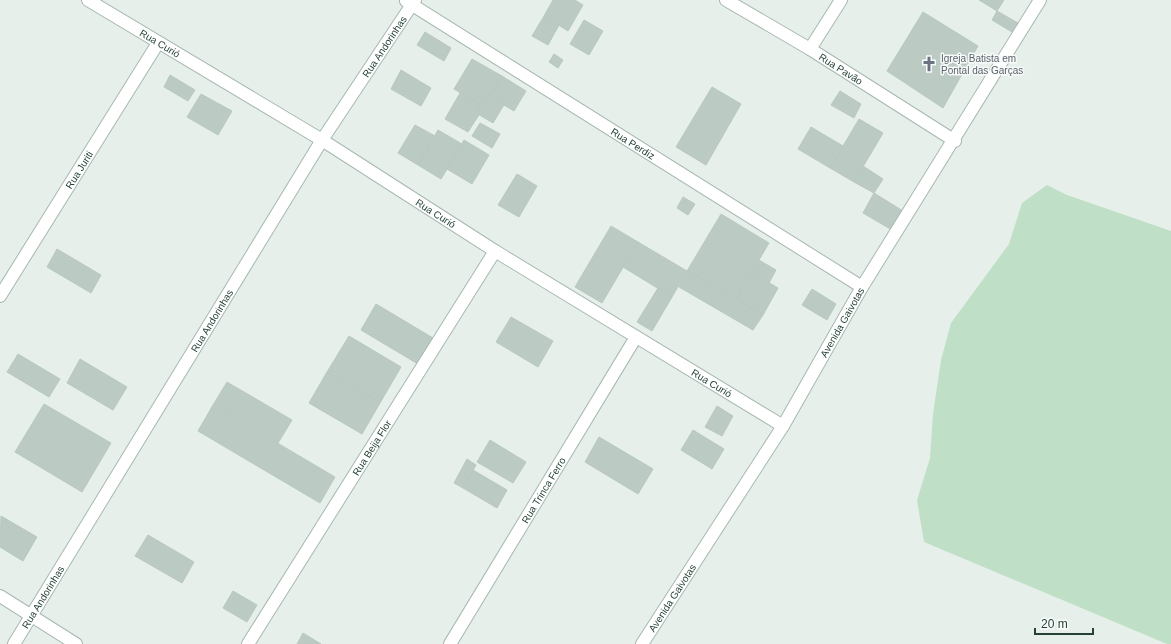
<svg xmlns="http://www.w3.org/2000/svg" width="1171" height="644" font-family="Arial,sans-serif">
<style>
.green{fill:#bfe0c6}
.building{fill:#bbcac3;stroke:#b8c9c1}
.lines{fill:none;stroke-linecap:round;stroke-linejoin:round}
.street-casing{stroke:#a8b8b1;stroke-width:14}
.street{stroke:#fff;stroke-width:12}
.labels{text-anchor:middle;dominant-baseline:central;stroke-width:3;stroke-linejoin:round;paint-order:stroke}
.street-label{font-size:10px;fill:#244238;stroke:#f7fbf9}
.worship-label{font-size:10px;fill:#5b616d;stroke:#f7fbf9;text-anchor:start}
</style>
<rect width="100%" height="100%" fill="#e6efea"/>
<path class="green" d="M1047,185L1067,195L1171,231V644H1167L924,542L917,500L930,458L933,414L941,360L951,323L1009,244L1022,203Z"/>
<g class="building">
<path d="M553,0H575L583,5L568,31L544,16Z"/>
<path d="M979,0H1004L997,11Z"/>
<path d="M997,11L1018,23L1012,32L992,20Z"/>
<path d="M923,12L978,46L943,108L887,71Z"/>
<path d="M544,16L559,25L548,45L532,36Z"/>
<path d="M584,20L603,31L589,55L570,44Z"/>
<path d="M425,32L451,48L444,61L417,45Z"/>
<path d="M554,54L563,60L558,68L549,62Z"/>
<path d="M472,59L502,76L484,107L454,89Z"/>
<path d="M401,70L431,88L421,106L391,89Z"/>
<path d="M170,75L195,90L188,101L164,87Z"/>
<path d="M502,76L526,91L514,111L490,97Z"/>
<path d="M712,87L741,104L706,165L676,147Z"/>
<path d="M840,91L861,104L854,118L831,105Z"/>
<path d="M460,93L484,107L468,132L445,119Z"/>
<path d="M487,93L505,103L493,123L476,113Z"/>
<path d="M201,94L232,111L218,135L187,117Z"/>
<path d="M859,119L883,133L854,182L830,168Z"/>
<path d="M480,123L500,134L492,148L472,136Z"/>
<path d="M415,125L435,136L418,165L398,153Z"/>
<path d="M811,127L843,146L830,168L798,149Z"/>
<path d="M438,130L462,144L441,179L418,165Z"/>
<path d="M464,140L489,155L472,184L447,169Z"/>
<path d="M863,166L883,179L874,193L854,182Z"/>
<path d="M517,174L537,186L519,217L498,205Z"/>
<path d="M874,193L903,211L892,230L863,213Z"/>
<path d="M683,197L695,204L688,215L677,208Z"/>
<path d="M721,214L769,243L736,299L687,271Z"/>
<path d="M611,226L638,242L602,303L575,287Z"/>
<path d="M638,242L687,271L672,297L623,267Z"/>
<path d="M57,249L101,275L91,293L47,267Z"/>
<path d="M759,260L776,270L769,283L751,272Z"/>
<path d="M688,271L763,315L753,330L679,287Z"/>
<path d="M751,272L778,288L763,315L736,299Z"/>
<path d="M658,288L672,297L652,331L637,322Z"/>
<path d="M812,289L836,304L827,320L802,305Z"/>
<path d="M376,304L433,338L418,364L361,330Z"/>
<path d="M511,317L553,341L538,367L496,342Z"/>
<path d="M349,336L401,367L380,403L327,372Z"/>
<path d="M18,354L60,379L49,397L7,372Z"/>
<path d="M80,359L127,387L113,410L67,383Z"/>
<path d="M327,372L380,403L362,434L309,403Z"/>
<path d="M227,382L292,420L278,443L213,405Z"/>
<path d="M44,404L111,443L82,492L15,452Z"/>
<path d="M213,405L335,477L320,503L198,431Z"/>
<path d="M717,406L733,416L722,436L705,427Z"/>
<path d="M693,430L724,449L712,469L681,450Z"/>
<path d="M599,437L653,469L638,494L585,462Z"/>
<path d="M490,440L526,462L513,483L477,462Z"/>
<path d="M467,459L476,465L463,488L454,483Z"/>
<path d="M473,470L507,490L497,508L463,488Z"/>
<path d="M1,516L37,537L23,561L0,547Z"/>
<path d="M148,535L194,562L182,583L135,556Z"/>
<path d="M233,591L257,605L247,622L223,608Z"/>
<path d="M303,633L321,644H297Z"/>
</g>
<g class="lines">
<defs>
<g id="street">
<path id="s1" d="M88,0L322,140L495,251L783,426"/>
<path id="s2" d="M726,0L810,49L955,141"/>
<path id="s3" d="M406,1L862,287"/>
<path d="M810,49L841,0"/>
<path id="s4" d="M0,296L158,43"/>
<path d="M0,596L76,644"/>
<path id="s5" d="M14,644L322,140L415,0"/>
<path id="s6" d="M248,644L495,251"/>
<path id="s7" d="M450,644L636,337"/>
<path id="s8" d="M642,644L783,426L862,287L1040,0"/>
</g>
</defs>
<use href="#street" class="street-casing"/>
<use href="#street" class="street"/>
</g>
<defs>
<symbol id="church-bare" viewBox="-9 -9 18 18"><path d="M-1.2-6h2.4v3.5h3.3v2.4h-3.3V6h-2.4V-.1h-3.3v-2.4h3.3Z" fill="#6b7280" stroke="#f7fbf9" stroke-width="2.5" paint-order="stroke"/></symbol>
</defs>
<g fill-rule="evenodd">
<use href="#church-bare" x="918" y="53" width="22" height="22"/>
</g>
<g class="labels">
<g class="street-label">
<text stroke="none"><textPath href="#s1" startOffset="84">Rua Curió</textPath></text>
<text stroke="none"><textPath href="#s5" startOffset="703">Rua Andorinhas</textPath></text>
<text stroke="none"><textPath href="#s2" startOffset="134">Rua Pavão</textPath></text>
<text stroke="none"><textPath href="#s3" startOffset="268">Rua Perdiz</textPath></text>
<text stroke="none"><textPath href="#s4" startOffset="149">Rua Juriti</textPath></text>
<text stroke="none"><textPath href="#s1" startOffset="408">Rua Curió</textPath></text>
<text stroke="none"><textPath href="#s5" startOffset="379">Rua Andorinhas</textPath></text>
<text stroke="none"><textPath href="#s8" startOffset="379">Avenida Gaivotas</textPath></text>
<text stroke="none"><textPath href="#s1" startOffset="732">Rua Curió</textPath></text>
<text stroke="none"><textPath href="#s6" startOffset="232">Rua Beija Flor</textPath></text>
<text stroke="none"><textPath href="#s7" startOffset="180">Rua Trinca Ferro</textPath></text>
<text stroke="none"><textPath href="#s5" startOffset="55">Rua Andorinhas</textPath></text>
<text stroke="none"><textPath href="#s8" startOffset="55">Avenida Gaivotas</textPath></text>
</g>
<g class="worship-label">
<text x="941" y="58">Igreja Batista em<tspan x="941" dy="12">Pontal das Garças</tspan></text>
</g>
</g>
<path d="M1035 628v6h58v-6" fill="none" stroke="#244238" stroke-width="2"/>
<text x="1041" y="628" font-size="12" fill="#244238" stroke="#f7fbf9" stroke-width="3" paint-order="stroke">20 m</text>
</svg>
